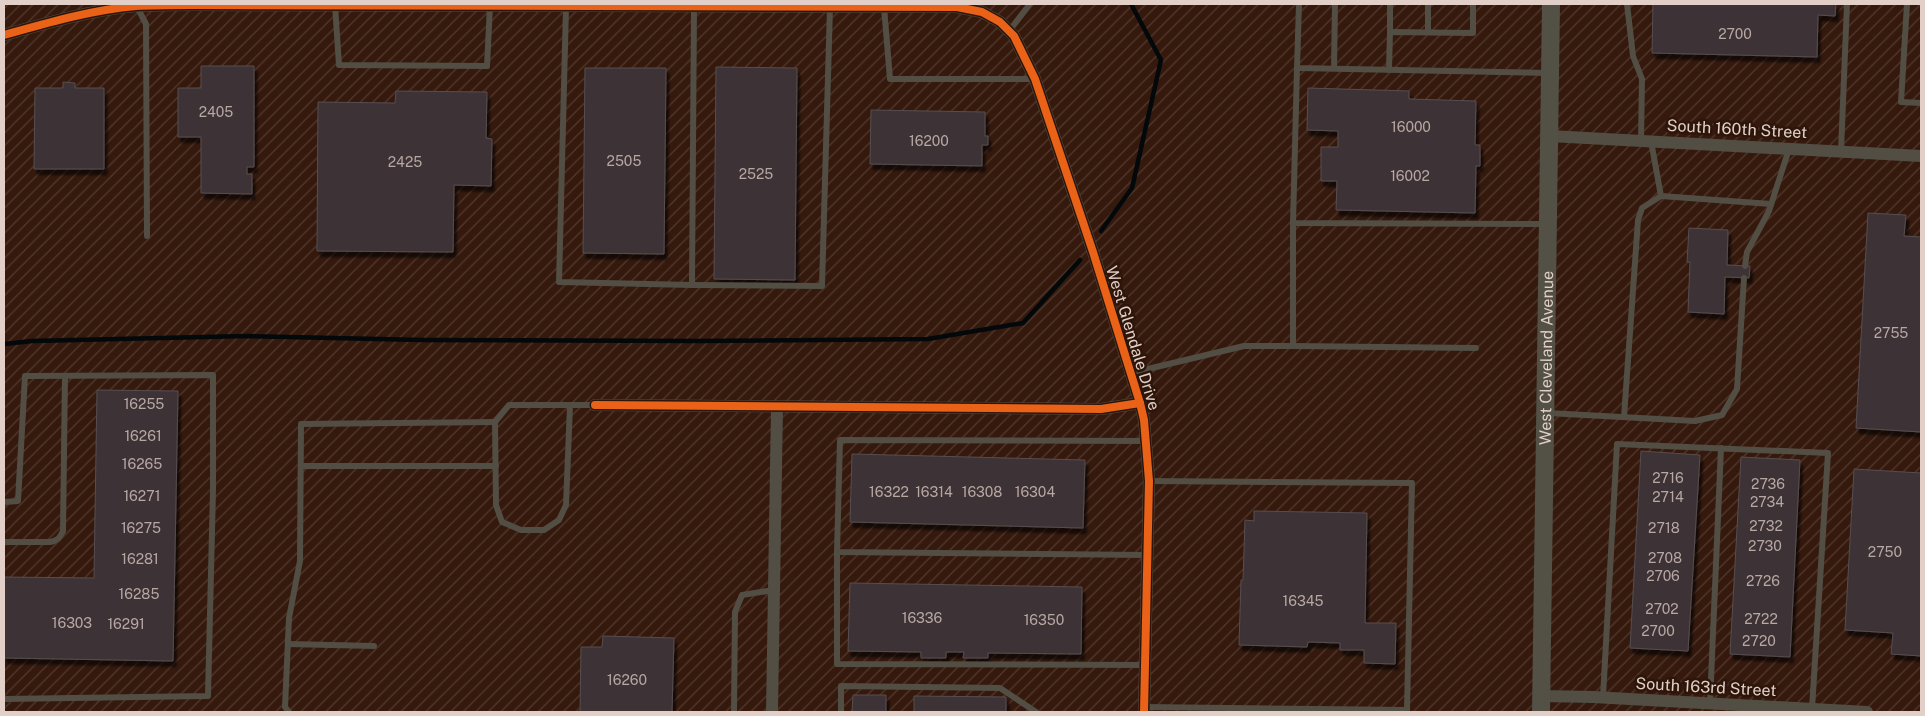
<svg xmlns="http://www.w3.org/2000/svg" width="1925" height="716" font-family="'Public Sans',sans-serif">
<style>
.industrial{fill:url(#industrial-furrows)}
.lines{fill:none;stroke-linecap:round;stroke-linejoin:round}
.stream{stroke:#03080a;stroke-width:4.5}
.building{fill:#3d3335;stroke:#574d50;filter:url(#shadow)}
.lane{stroke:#524e44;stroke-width:6}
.street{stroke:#524e44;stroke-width:12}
.secondary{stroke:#535045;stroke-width:18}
.cycleway-casing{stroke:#2d150a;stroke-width:11}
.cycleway{stroke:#ea6118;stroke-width:8}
.labels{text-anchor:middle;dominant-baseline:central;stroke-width:5;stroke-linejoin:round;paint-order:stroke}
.number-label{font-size:14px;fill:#b8a8a3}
.street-label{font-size:16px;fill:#e1cfc8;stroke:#2d150a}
</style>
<defs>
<pattern id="industrial-furrows" width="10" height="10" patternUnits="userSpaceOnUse" patternTransform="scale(1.25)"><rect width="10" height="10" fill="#35190d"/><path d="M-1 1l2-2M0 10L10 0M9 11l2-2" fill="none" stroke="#52392f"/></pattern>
<filter id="shadow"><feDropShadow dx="3" dy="5.5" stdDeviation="1" flood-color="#0009"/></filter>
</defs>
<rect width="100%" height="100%" fill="#251812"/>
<rect class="industrial" x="4" y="4" width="1917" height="708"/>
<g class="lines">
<g class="stream">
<path d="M1101,231L1132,188L1161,60L1131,4"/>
<path d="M4,344L32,341L247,336L422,340L698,341L928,339L1023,323L1080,260"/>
</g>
</g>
<g class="building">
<path d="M1653,4H1836L1835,16L1818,15L1817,57L1652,53Z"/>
<path d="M201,66H254V167H247V174H252V194L201,193V137H178V88H201Z"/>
<path d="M716,67L797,68L795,280L714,279Z"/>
<path d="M585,68H666L664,254L583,253Z"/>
<path d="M63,82L75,83V88H104V169H34L35,88H63Z"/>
<path d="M1308,88L1409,91V99L1476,101L1475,145H1480V166H1476L1475,213L1336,210L1337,181H1321V147H1338V131L1307,130Z"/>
<path d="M396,91L487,92L486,138L492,139L491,186L454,185L453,252L317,251L318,102L395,103Z"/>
<path d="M871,110L985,112V136H988V145H982V166L870,164Z"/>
<path d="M1868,213L1906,215L1904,236L1921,237V432L1856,428Z"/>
<path d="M1689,228L1728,230L1727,265L1750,266L1749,278L1725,277L1724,314L1688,312L1690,262H1687Z"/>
<path d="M97,390L178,391L173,661L4,658V577L94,578Z"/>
<path d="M1641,451L1700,455L1688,651L1630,648Z"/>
<path d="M852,454L1085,460L1083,528L850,522Z"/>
<path d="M1741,457L1800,460L1790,657L1730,654Z"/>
<path d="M1854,469L1921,473V656L1891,654L1893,633L1845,630Z"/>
<path d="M1254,511L1367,513L1365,623H1396L1395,664L1364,663V650H1340V643L1308,642L1307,647L1239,645L1241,580H1243L1245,520L1254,521Z"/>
<path d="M850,583L1082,587L1081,654L988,653V658H963L964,652H946V658H921V652L848,651Z"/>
<path d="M603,636L674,638L672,712H580L581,647H602Z"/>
<path d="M853,695H886V712H852Z"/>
<path d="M914,696L1006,697V712H914Z"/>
</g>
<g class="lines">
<g class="lane">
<path d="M1299,4L1297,68L1549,73"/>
<path d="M1627,4L1633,56L1642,79L1641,140"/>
<path d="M1907,4L1901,102L1921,103"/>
<path d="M136,5L146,24L147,236"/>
<path d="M335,5L339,65L487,66L490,6"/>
<path d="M566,7L559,282L692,285L694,7"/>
<path d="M884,7L890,79H1035"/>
<path d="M1009,31L1030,4"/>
<path d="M1390,32V4"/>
<path d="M1428,32V4"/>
<path d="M1297,68L1293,223L1548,224"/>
<path d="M1334,68L1335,4"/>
<path d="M1389,70L1390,32L1473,33V4"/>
<path d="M1651,141L1661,196L1771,204"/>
<path d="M1841,151L1847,4"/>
<path d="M1745,266L1747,252L1769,211L1789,149"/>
<path d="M692,285L822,286L830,7"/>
<path d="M1293,346L1476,348"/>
<path d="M1131,373L1244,346H1293V223"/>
<path d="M570,405L566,505L559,520L544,530H521L502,522L496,505L495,422L509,405H595"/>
<path d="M1548,413L1695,421L1722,415L1737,389L1744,278"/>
<path d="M1624,417L1638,220L1642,208L1661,196"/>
<path d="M1146,441L840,440L837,552L1147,555"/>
<path d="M301,466H496"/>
<path d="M4,502L18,501L25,376L213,375V491L208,696L4,699"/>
<path d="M4,542H50C57,541 60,538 63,531L65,376"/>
<path d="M837,552V664L1145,665"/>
<path d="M288,644L374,646"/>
<path d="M1603,697L1617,444L1828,453L1812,709"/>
<path d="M1710,703L1721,448"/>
<path d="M1144,707L1407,710L1412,483L1149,481"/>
<path d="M289,712L285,707L289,618L300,561L301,424L495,422"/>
<path d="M734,712L735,612L742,595L774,590"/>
<path d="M841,712V686L1000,688L1036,712"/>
</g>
<g class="street">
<path d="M4,35C47,23 91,10 136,6C154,5 173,5 191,5L957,7L982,12L1000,22L1014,36L1035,79L1093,252L1140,403L1144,420L1149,481L1144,712"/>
<path d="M1550,136L1921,156"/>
<path d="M595,405L1101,409L1140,403"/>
<path d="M1542,696L1593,697L1867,712"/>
<path d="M772,712L777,407"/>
</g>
<path class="secondary" id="s1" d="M1541,712L1551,4"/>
<defs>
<g id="cycleway">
<path d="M4,35C47,23 91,10 136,6C154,5 173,5 191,5L957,7L982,12L1000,22L1014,36L1035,79L1093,252L1140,403L1144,420L1149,481L1144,712"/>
<path d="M595,405L1101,409L1140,403"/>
</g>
</defs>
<use href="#cycleway" class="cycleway-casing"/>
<use href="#cycleway" class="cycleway"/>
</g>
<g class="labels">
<g class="number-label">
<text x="1735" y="34">2700</text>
<text x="216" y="112">2405</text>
<text x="1411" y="127">16000</text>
<text x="929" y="141">16200</text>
<text x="624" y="161">2505</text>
<text x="405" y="162">2425</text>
<text x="756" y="174">2525</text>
<text x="1410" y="176">16002</text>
<text x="1891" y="333">2755</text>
<text x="144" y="404">16255</text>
<text x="143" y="436">16261</text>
<text x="142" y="464">16265</text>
<text x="1668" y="478">2716</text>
<text x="1768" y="484">2736</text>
<text x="889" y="492">16322</text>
<text x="934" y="492">16314</text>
<text x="982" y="492">16308</text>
<text x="1035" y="492">16304</text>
<text x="142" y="496">16271</text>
<text x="1668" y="497">2714</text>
<text x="1767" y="502">2734</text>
<text x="1766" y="526">2732</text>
<text x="141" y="528">16275</text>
<text x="1664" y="528">2718</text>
<text x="1765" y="546">2730</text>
<text x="1885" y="552">2750</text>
<text x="1665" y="558">2708</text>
<text x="140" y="559">16281</text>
<text x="1663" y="576">2706</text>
<text x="1763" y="581">2726</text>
<text x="139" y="594">16285</text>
<text x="1303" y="601">16345</text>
<text x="1662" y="609">2702</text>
<text x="922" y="618">16336</text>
<text x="1761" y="619">2722</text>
<text x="1044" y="620">16350</text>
<text x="72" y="623">16303</text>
<text x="126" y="624">16291</text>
<text x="1658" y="631">2700</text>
<text x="1759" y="641">2720</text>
<text x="627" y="680">16260</text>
</g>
<g class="street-label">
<text transform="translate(1737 129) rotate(3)">South 160th Street</text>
<text transform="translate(1133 338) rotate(73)">West Glendale Drive</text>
<text stroke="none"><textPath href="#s1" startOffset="354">West Cleveland Avenue</textPath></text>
<text transform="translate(1706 687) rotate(3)">South 163rd Street</text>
</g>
</g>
<rect width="1925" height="716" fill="none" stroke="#e1cfc8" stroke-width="10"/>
</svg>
